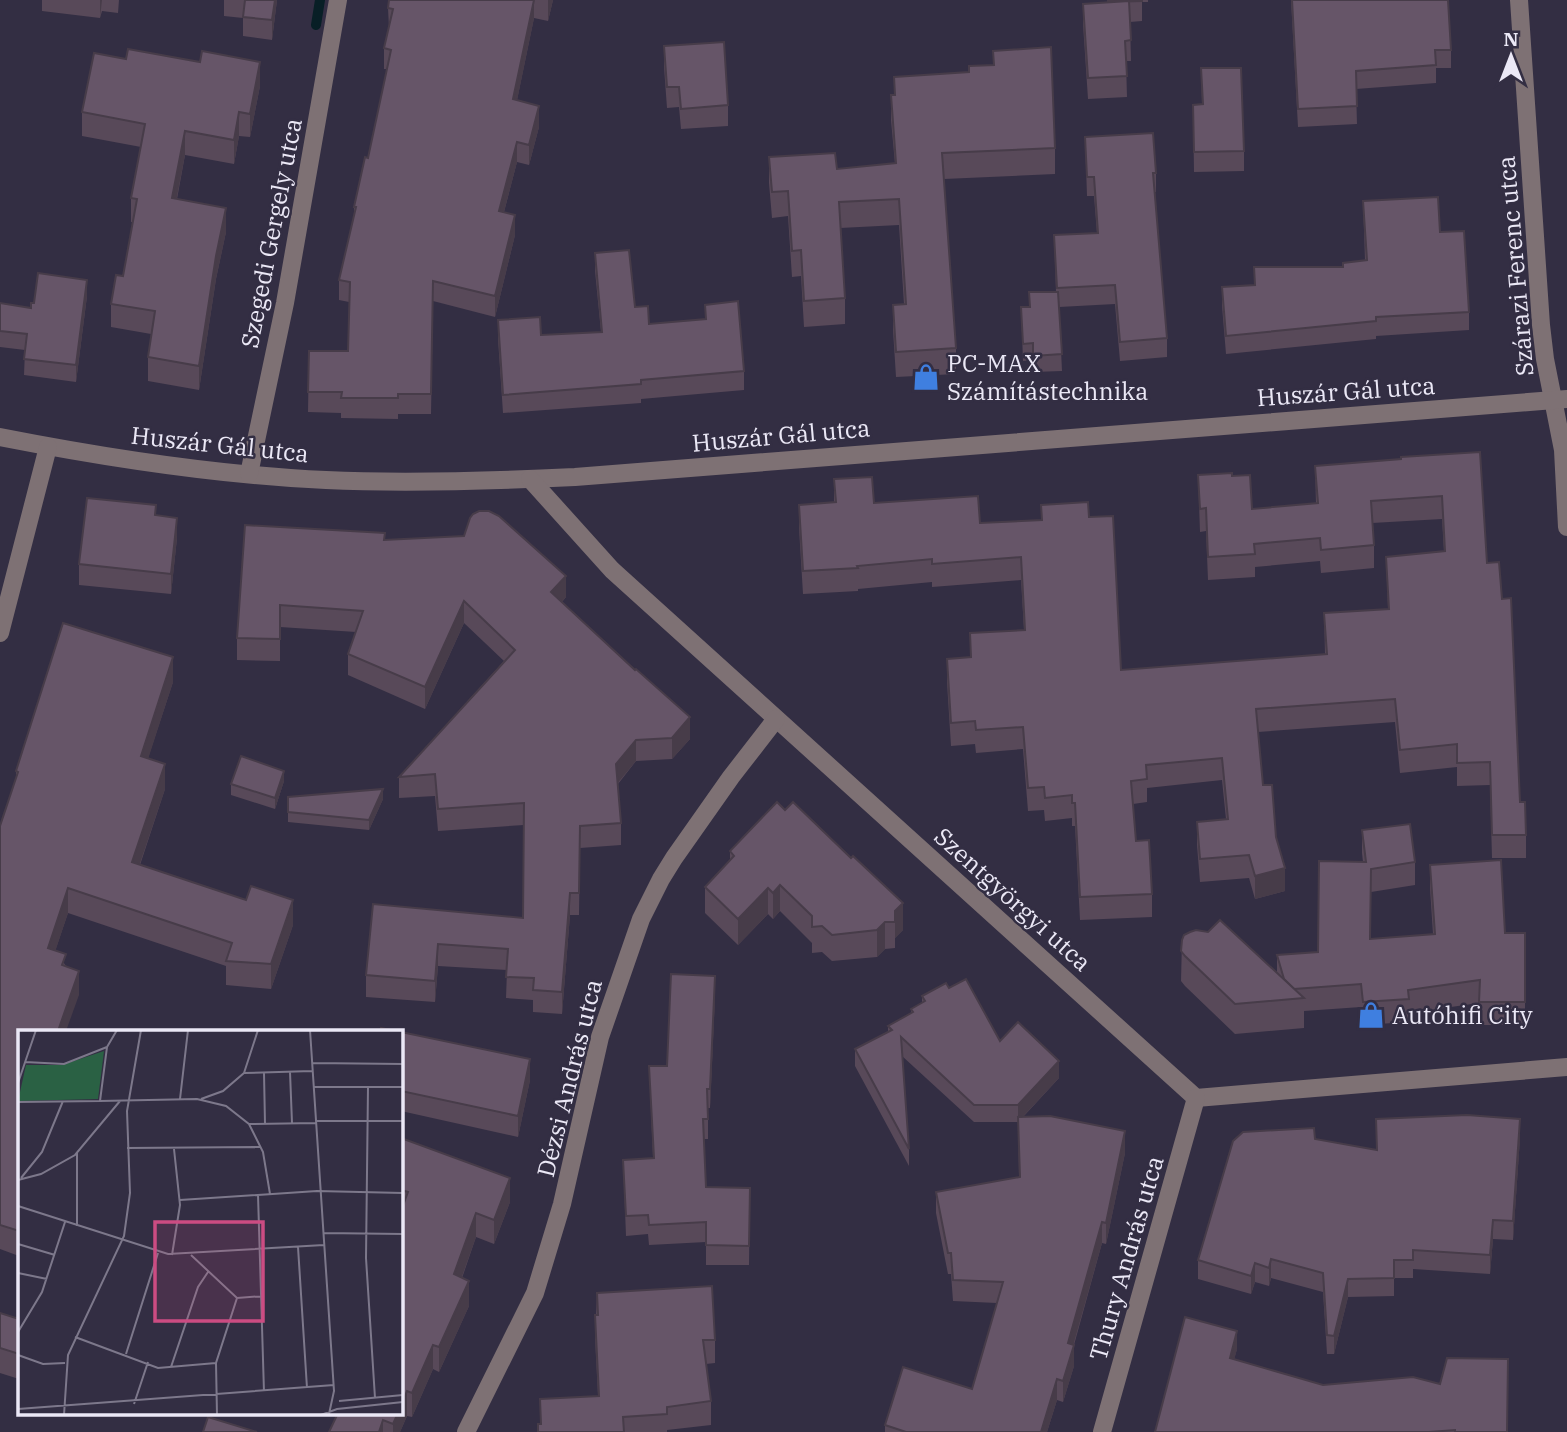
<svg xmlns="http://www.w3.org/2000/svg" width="1567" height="1432" font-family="'IBM Plex Serif',serif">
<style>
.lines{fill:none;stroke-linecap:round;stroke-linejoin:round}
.stream{stroke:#081f26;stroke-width:10}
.minor{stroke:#7e7174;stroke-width:18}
.wall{fill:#584959}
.shaded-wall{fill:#473c49}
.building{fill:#665568;stroke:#473c49;stroke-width:2}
.labels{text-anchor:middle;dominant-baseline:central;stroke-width:5;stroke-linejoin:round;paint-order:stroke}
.street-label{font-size:24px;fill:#ebe8f6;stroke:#332e43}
.poi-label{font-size:24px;fill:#ebe8f6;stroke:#332e43;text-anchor:start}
.inset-road{fill:none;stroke:#7d788b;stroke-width:2}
.view{fill:#cc4c82;fill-opacity:0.15;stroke:#cc4c82;stroke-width:3.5}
.inset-edge{fill:none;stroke:#ebe8f6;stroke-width:3.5}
</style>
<rect width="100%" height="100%" fill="#332e43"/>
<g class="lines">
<path class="stream" d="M316,25L320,0"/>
<g class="minor">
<path d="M1519,0L1541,325L1545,359L1563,450L1567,527"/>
<path d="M0,437C107,458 216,475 326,480C409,484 493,481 575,477L1567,399"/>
<path d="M249,474L285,303L338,0"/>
<path d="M530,479L612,570L1196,1098L1567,1067"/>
<path d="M0,633L48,447"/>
<path d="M466,1432L535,1293L562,1204L600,1037L641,919L661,879L674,858L731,777L776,719"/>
<path d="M1102,1432L1196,1098"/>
</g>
</g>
<g class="wall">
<path d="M42,0H119L118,13L102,11L100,18L42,11Z"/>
<path d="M224,0H277L272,40L243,36V18L224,16Z"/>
<path d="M389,0H553L548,21L534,18L517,100L539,127L529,165L517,162L504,212L515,235L495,317L433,301L431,414H398V419L341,418V413L308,412L309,351H348L349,302L339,300V280L354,215V207L368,158L387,69H384V48L389,28L388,8Z"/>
<path d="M1107,0H1148V2H1142V21L1130,22L1131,61H1126L1127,97L1088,99L1083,24V4L1107,2Z"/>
<path d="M1291,0H1448L1451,50V68H1436V83L1356,89L1357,124L1298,127Z"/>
<path d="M664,46L728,105V126L681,129L679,107L667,108L664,67Z"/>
<path d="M993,51L1055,148V174L944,179L956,348V374L896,377L893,330V305L904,304L899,225L840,228L845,298V324L804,327L801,276L792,277L788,216L772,218L769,183V157L837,169L895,164L891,120V95H894V77L969,72L993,65Z"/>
<path d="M126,59L260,86L250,137L239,136L234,164L185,155L177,199L226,232L216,279L199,390L148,381V357L151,334L111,327V304L123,276L133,222H131V198L141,147L82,136V112Z"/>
<path d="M1201,68L1244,151V171L1194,172L1193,105L1202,104Z"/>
<path d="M1085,137L1156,173V192H1155L1167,338V357L1120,361L1115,304L1059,307L1062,371L1033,372V360L1023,361L1021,307H1029V292H1056L1054,235L1097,234L1094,196H1087Z"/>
<path d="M1363,201L1440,232L1469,312V330L1376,336V339L1226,354L1222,306V287L1254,285V267H1343L1365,260Z"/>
<path d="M595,253L635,307L649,324L705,319V305L744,371V390L641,399V403L503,413L498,339V320L541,335L601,332L595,271Z"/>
<path d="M87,296L76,382L24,375L25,350L0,347V303L31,308L34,303Z"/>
<path d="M1480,452L1487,563L1520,802L1526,835V858H1492L1490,785L1457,786V767L1400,773L1395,722L1258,732L1263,785L1276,837L1285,891L1255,899L1249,878L1200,882L1197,845V822L1226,819L1222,780L1147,788V802L1133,804L1136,841L1152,894V917L1080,920L1075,826H1072V818L1045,821L1044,810L1028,811L1023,749L976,753L975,744L951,746L947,682V659L970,657V633L1024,630L1021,580L932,587V582L858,589V591L803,594L799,528V505L834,502V479L874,503L980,523L1041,520V505L1089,517L1121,670L1325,654L1324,613L1388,609L1386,557L1444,552L1442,519L1372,523L1374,545V568L1321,573L1320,561L1255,567V577L1208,580L1206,531L1200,532L1198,475L1232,476L1252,509L1316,504L1315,466Z"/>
<path d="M156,515L177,538L171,594L79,585V564Z"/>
<path d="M245,525L385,540L566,597L562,602L690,739L672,759L636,761L618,784L621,823V845L580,848L579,915H570L562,1014L533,1012V1000L506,998L507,970L438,966L435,1002L366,997V975L373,904L523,918L524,825L438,831L435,796L399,798V777L504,661L464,623L425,709L348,675V654L356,632L280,627V661L237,660V638Z"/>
<path d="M173,682L148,758L165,789L140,865L293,925L271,989L226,985V966L68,913L55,951L66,966L79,995L19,1031V1256L0,1249V826L16,779V771Z"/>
<path d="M284,781L275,809L231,795V784Z"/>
<path d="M288,797L383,799L369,830L288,822Z"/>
<path d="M777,802L903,930L895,938V948L885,949L877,957L832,961L822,952L812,953V943L780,911L773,919L768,914L738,945L705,913V887L730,860V851Z"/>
<path d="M1362,830L1415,862V885L1371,892L1370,939L1433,934L1430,888V865L1505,933H1525V1025H1479V1003L1409,1013V1022L1363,1025L1361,1007L1304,1011V1028L1235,1034L1185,986L1181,981L1182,940L1277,973V955L1318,952L1363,862L1362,853Z"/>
<path d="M949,988L1000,1041L1059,1078L1023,1117L1125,1153L1106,1244L1102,1243L1074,1345V1366L1063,1402L1057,1400L1047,1432H885V1425L972,1389L997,1303L953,1301L951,1274H948L936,1213V1192L1019,1177L1018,1122H974L902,1056L909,1149V1166L855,1066V1049L888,1032V1026L911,1013V1009L922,1003V996Z"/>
<path d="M715,996L710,1108H708V1139H703L706,1187L750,1188L749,1265H706V1242L649,1245L648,1234L626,1236L623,1160L653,1158L649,1066H667Z"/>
<path d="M401,1032L530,1080L518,1137L401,1111Z"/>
<path d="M1376,1119L1520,1138L1513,1240L1493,1239L1490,1274L1413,1269V1278H1394V1296L1348,1297L1334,1354H1327L1323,1292L1271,1278L1269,1286L1255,1282L1251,1294L1198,1279V1260L1315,1139L1376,1150Z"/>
<path d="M401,1138L510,1202L494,1244L476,1237L462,1278L469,1306L439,1372L433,1369L412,1417L407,1416L400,1432H329L401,1413Z"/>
<path d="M597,1293L715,1340V1363L706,1364L711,1401V1425L667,1430V1432H538L540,1424V1399L598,1396L595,1338Z"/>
<path d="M0,1313L19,1319V1379L0,1373Z"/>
<path d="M1237,1349L1234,1359L1323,1385L1508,1432H1155Z"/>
</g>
<g class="shaded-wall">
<path d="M100,0H102L100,18Z"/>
<path d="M275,0H277L272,40V20Z"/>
<path d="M534,0V18L513,120V99Z"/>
<path d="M548,0H553L548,21Z"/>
<path d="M260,62V86L250,137V114Z"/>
<path d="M539,106V127L529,165V145Z"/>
<path d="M239,112V136L234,164V140Z"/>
<path d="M185,131V155L172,222V198Z"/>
<path d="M517,142V162L499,231V211Z"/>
<path d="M226,208V232L216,279L199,390V366L216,256Z"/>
<path d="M515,215V235L495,317V296Z"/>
<path d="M87,280V296L76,382V365Z"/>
<path d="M177,518V538L171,594V574Z"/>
<path d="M566,576V597L551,614V592Z"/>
<path d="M464,601V623L425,709V687Z"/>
<path d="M173,657V682L141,781V756Z"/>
<path d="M690,717V739L672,759V738Z"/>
<path d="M636,740V761L616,785V764Z"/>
<path d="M165,764V789L132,887V862Z"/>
<path d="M284,771V781L275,809V798Z"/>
<path d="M383,789V799L369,830V820Z"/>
<path d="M1285,868V891L1255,899V876Z"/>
<path d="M780,885V911L773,919V893Z"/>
<path d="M68,888V913L48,973V948Z"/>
<path d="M768,888V914L738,945V919Z"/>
<path d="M570,893V915L562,1014V992Z"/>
<path d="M293,900V925L271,989V964Z"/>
<path d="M903,903V930L895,938V911Z"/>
<path d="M885,922V949L877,957V930Z"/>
<path d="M438,944V966L435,1002V981Z"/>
<path d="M79,971V995L66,1031H58Z"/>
<path d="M715,976V996L710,1108V1089Z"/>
<path d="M530,1059V1080L518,1137V1116Z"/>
<path d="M1059,1061V1078L1018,1122V1105Z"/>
<path d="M1520,1119V1138L1513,1240V1221Z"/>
<path d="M1125,1131V1153L1106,1244V1223Z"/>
<path d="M510,1178V1202L494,1244V1220Z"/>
<path d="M476,1213V1237L454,1299V1274Z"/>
<path d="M1493,1220V1239L1490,1274V1255Z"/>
<path d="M1102,1222V1243L1073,1346L1074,1345V1366L1063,1402V1381L1068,1343Z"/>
<path d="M1271,1259V1278L1269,1286V1268Z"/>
<path d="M1255,1263V1282L1251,1294V1276Z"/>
<path d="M1348,1279V1297L1334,1354V1336Z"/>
<path d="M469,1281V1306L439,1372V1347Z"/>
<path d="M1237,1331V1349L1230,1376V1358Z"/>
<path d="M433,1345V1369L412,1417V1393Z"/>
<path d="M1057,1379V1400L1047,1432H1041Z"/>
<path d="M407,1391V1416L400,1432H393V1424L398,1413H401V1406Z"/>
<path d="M383,1420V1432H379Z"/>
</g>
<g class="building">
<path d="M245,0H275L272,20L243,17Z"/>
<path d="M389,0H534L513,99L539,106L529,145L517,142L499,211L515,215L495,296L433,281L431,394H398V398H341L342,392H308L309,351H348L350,282L339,280L356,207H354L365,157L368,158L391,50L384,48L393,9L388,8Z"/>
<path d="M1108,0H1142V1L1108,2Z"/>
<path d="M1292,0H1448L1451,50H1435L1436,65L1356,71L1357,106L1298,109Z"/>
<path d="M1129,1L1131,40L1125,41L1127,76L1088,78L1083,4Z"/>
<path d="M724,42L728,105L681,109L679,87H667L664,46Z"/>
<path d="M1051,47L1055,148L942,153L956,348L896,352L893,305L906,304L899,199L839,202L845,298L804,301L801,250L792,251L788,191L772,192L769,157L835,153L837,169L896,163L891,95H895L894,77L969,72V66L994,65L993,51Z"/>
<path d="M128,49L200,62L202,51L260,62L250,114L239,112L234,140L185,131L172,198L226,208L216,256L199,366L148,357L155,311L111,304L116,275L123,276L137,199L131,198L145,124L82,112L94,53L126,59Z"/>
<path d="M1201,68H1241L1244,151L1194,152L1193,105L1203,104Z"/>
<path d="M1153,133L1156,173H1153L1167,338L1120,342L1115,285L1057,288L1054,235L1098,233L1094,177H1087L1085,137Z"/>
<path d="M1438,197L1440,232L1464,231L1469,312L1376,317V321L1226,336L1222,287L1255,285L1254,267H1343V263L1367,260L1363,201Z"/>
<path d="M629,250L635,307L648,306L649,324L706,319L705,305L738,301L744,371L641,380V384L503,395L498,320L540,317L541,335L602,332L595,253Z"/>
<path d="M38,273L87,280L76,365L24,359L27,334L0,331V303L31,308V303H34Z"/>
<path d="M1029,292H1058L1062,354L1033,356V343L1023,344L1021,307H1030Z"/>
<path d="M1480,452L1487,563L1499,562L1502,599L1511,598L1520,802H1525L1526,835H1492L1490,762L1457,763V744L1400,750L1395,699L1256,709L1263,785H1272L1276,837L1285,868L1255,876L1249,855L1200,859L1197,822L1228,819L1222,758L1146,765L1147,779L1131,781L1136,841L1149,840L1152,894L1080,897L1075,803H1072V795L1045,798L1044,787L1028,788L1023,727L976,730L975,721L951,723L947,659L971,657L970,633L1025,630L1021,557L932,564V559L857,566L858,568L803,571L799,505L836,502L834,479L872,477L874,503L978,496L980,523L1042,520L1041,505L1088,502L1089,517L1113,516L1121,670L1327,654L1324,613L1389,609L1386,557L1445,551L1442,496L1371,501L1374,545L1321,550L1320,538L1254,544L1255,554L1208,557L1206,508L1200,509L1198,475L1232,473V476L1250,475L1252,509L1318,503L1315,466L1401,459V457Z"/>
<path d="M87,498L156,505L155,515L177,518L171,574L79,564Z"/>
<path d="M479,511H489L499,516L566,576L551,592L635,670L636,669L690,717L672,738L636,740L616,764L621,823L580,826L579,893H570L562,992L533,990L534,978L506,977L508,949L438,944L435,981L366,975L373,904L523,918L524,803L438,809L435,774L399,777L515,650L464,601L425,687L348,654L363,611L280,605V639L237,638L245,525L385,533L384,540L464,536L470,518L473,514Z"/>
<path d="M63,623L173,657L141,756L165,764L132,862L246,900L251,886L293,900L271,964L226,961L232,943L68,888L48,948L66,954L62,965L79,971L58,1031H19V1231L0,1225V826L18,772L16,771Z"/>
<path d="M241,756L284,771L275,798L231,784Z"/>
<path d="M383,789L369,820L288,812V797Z"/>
<path d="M777,802L785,810L793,802L851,858L853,856L903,903L895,911V922H885L877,930L832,935L822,926L812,927V916L780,885L773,893L768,888L738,919L705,887L734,856L730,851Z"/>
<path d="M1410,824L1415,862L1371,869L1370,939L1435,934L1430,865L1501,860L1505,933H1525V1002H1479L1480,980L1408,990L1409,999L1363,1002L1361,984L1294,989L1284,979L1277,955L1318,952L1319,861L1366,862L1362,830Z"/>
<path d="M1220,920L1304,998L1235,1004L1185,956L1181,951L1182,940L1184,935L1190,932L1196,930L1208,932Z"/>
<path d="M671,974L715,976L710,1089H707L708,1119H703L706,1187L750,1188L749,1246L706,1245V1222L649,1225L648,1215L626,1216L623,1160L654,1158L649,1066H667Z"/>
<path d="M966,979L1000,1041L1018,1022L1059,1061L1018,1105H974L901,1037L909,1149L855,1049L892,1030L888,1026L913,1012L911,1009L925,1001L922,996L946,983L949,988Z"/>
<path d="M381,1028L395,1031H380Z"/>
<path d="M401,1032L530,1059L518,1116L401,1091Z"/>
<path d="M1467,1115L1520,1119L1513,1221L1493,1220L1490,1255L1413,1250V1260H1394V1278L1348,1279L1334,1336L1327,1335L1323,1273L1271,1259L1269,1268L1255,1263L1251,1276L1198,1260L1233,1141L1243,1132L1314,1128L1315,1139L1377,1150L1376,1119Z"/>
<path d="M1050,1116L1125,1131L1106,1223L1102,1222L1068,1343L1074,1345L1063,1381L1057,1379L1041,1432H906L885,1425L903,1367L972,1389L1003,1282L953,1280L951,1253H948L936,1192L1020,1177L1018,1117Z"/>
<path d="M401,1138L510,1178L494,1220L476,1213L454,1274L469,1281L439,1347L433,1345L412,1393L407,1391L401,1406V1211L408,1192L401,1190Z"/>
<path d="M712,1286L715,1340H703L711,1401L667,1407V1414L623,1417L624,1432H538V1424H541L540,1399L599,1396L595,1315H598L597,1293Z"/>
<path d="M0,1313L19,1319V1354L0,1348Z"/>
<path d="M1185,1317L1237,1331L1230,1358L1323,1385L1413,1377L1440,1384L1447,1358L1508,1359L1507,1432H1455V1430L1429,1432H1155Z"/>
<path d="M338,1413H398L393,1424L383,1420L379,1432H329Z"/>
<path d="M208,1417L257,1432H203Z"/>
</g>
<defs>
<symbol id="shop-bare" viewBox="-9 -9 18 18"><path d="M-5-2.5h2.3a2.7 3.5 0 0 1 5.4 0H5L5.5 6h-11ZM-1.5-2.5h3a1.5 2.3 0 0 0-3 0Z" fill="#3f7fe0" stroke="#332e43" stroke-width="2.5" paint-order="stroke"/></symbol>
</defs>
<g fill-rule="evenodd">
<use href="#shop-bare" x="907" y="358" width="38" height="38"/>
<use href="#shop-bare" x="1352" y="996" width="38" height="38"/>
</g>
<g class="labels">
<g class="street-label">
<text transform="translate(271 233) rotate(-79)">Szegedi Gergely utca</text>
<text transform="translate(1515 266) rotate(-95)">Szárazi Ferenc utca</text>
<text transform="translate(1346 391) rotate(-4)">Huszár Gál utca</text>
<text transform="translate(781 435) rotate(-5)">Huszár Gál utca</text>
<text transform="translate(220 444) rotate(6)">Huszár Gál utca</text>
<text transform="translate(1013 899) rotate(42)">Szentgyörgyi utca</text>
<text transform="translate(569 1078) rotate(-76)">Dézsi András utca</text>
<text transform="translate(1126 1258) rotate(-74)">Thury András utca</text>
</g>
<g class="poi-label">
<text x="947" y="363">PC-MAX<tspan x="947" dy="28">Számítástechnika</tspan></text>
<text x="1392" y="1015">Autóhifi City</text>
</g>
</g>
<g transform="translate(18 1030)">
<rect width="385" height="385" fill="#332e43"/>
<path d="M86,21L80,69L0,71L8,35H44Z" fill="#2a6144"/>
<path class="inset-road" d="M292,0L316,361L311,384M7,32L46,34L89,17M294,33L385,34M272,42L274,93M226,43L240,0M246,43L247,94M0,53L18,0M295,57H385M350,57L348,228L357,368M162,69L170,0M183,69L205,61L226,43L294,41M82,71L179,69L208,76L231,94L298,93M0,72L82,71L89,17L99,0M298,91H385M231,94L245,122L252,164M109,118L243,117M3,148L24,122L45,71M0,150L23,144L57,125L102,71M240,165L246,362M162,170L299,161L385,163M0,176L150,224L306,215M59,196V123M305,203L385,204M0,214L37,225M280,217L289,358M154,225L162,175L156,119M173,225L219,268L246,266M0,243L29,249M0,302L24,262L47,192M57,307L140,338L198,333M108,324L140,223M0,325L25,334L47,333M153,337L180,257L190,242M321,371L385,365M116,374L130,332M0,379L316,355M46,385L50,325L106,206L112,163L109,81L123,0M199,385L198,333L219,268M303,385L319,379L385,372"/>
<path class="view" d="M137,192H245V291H137Z"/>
<rect width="385" height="385" class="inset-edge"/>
</g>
<g transform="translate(1511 56)" stroke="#332e43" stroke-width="5" paint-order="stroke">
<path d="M0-5L12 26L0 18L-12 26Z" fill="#ebe8f6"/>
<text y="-10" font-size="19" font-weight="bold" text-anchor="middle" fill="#ebe8f6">N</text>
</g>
</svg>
